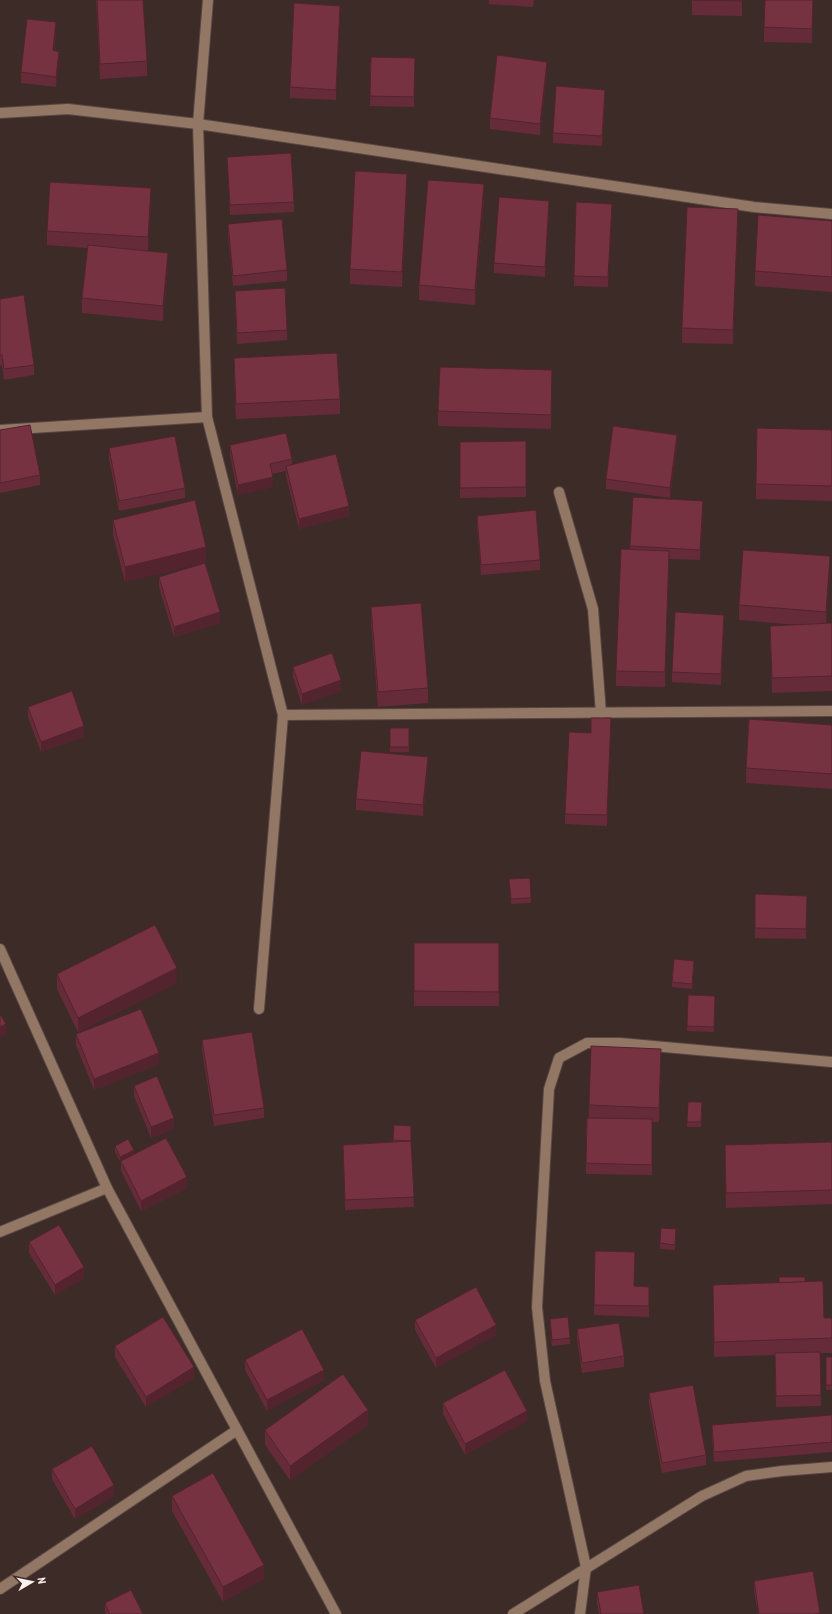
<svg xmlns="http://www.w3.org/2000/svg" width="832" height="1614" font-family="'PT Sans Narrow',sans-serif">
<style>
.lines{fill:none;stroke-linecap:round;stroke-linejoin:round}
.minor-casing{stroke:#584743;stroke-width:12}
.minor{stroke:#937765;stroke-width:10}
.wall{fill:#662b39}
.shaded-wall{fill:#53232e}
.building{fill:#773242;stroke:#53232e}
</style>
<rect width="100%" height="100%" fill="#3d2b27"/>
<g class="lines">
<defs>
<g id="minor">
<path d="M208,0L198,124L207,417L283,715L259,1009"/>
<path d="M0,113L68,109L198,124L754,207L832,214"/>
<path d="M0,430L207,417"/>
<path d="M559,492L593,609L601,713"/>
<path d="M283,715L832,711"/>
<path d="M0,949L107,1188L336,1614"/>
<path d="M0,1232L107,1188"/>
<path d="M0,1589L237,1430"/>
<path d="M513,1614L702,1496L746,1476L782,1471L832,1467"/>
<path d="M580,1614L586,1567L545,1381L537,1307L549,1089L559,1058L587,1043H620L832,1062"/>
</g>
</defs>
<use href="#minor" class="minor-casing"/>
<use href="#minor" class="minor"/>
</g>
<g class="wall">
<path d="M96,0H143L147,61V76L100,79Z"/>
<path d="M489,0H534L533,7L489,4Z"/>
<path d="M692,0H742V16L692,15Z"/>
<path d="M813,0L812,43L764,42V27Z"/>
<path d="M340,16L336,100L290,98V87Z"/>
<path d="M56,33L54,51L59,62L56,87L21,83V72Z"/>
<path d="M371,57L415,58L414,107L370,106Z"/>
<path d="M547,72L540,135L490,129V118Z"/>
<path d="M605,100L602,146L553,143V133Z"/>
<path d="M227,157L294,202V212L230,215Z"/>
<path d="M407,188L402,287L350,284V269Z"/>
<path d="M484,199L475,305L419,300V285Z"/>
<path d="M151,203L148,251L168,268L163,321L82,313V298L87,248L47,245V231Z"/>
<path d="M549,212L545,277L494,273V263Z"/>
<path d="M612,215L608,287L574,286V276Z"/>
<path d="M832,221V292L755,286V271Z"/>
<path d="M228,224L287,270V281L233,286L228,234Z"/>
<path d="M738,224L733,344L682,343V328Z"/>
<path d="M235,291L287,330V340L237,344L235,301Z"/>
<path d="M0,299L34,365V375L4,380L2,365L0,366Z"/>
<path d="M234,358L340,399V414L236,419L234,373Z"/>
<path d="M552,385L551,429L438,426V411Z"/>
<path d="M0,430L40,475V485L0,493Z"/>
<path d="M832,430V501L756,499V484Z"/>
<path d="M526,441V497L460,498V442Z"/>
<path d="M230,445L292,459V464L349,516L299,529L286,476V471L272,474L273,487L238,495L230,455Z"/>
<path d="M677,446L670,498L606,489V479Z"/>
<path d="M109,448L185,488V498L119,511L109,459Z"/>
<path d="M633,497L703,512L700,560L669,559L665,687L616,686V671L630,549Z"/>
<path d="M477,516L540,560V570L481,575L477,526Z"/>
<path d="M113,520L206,562L125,582L113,535Z"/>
<path d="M830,571L826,624L832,623V691L772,693L770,626L799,625L739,620V605Z"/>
<path d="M159,577L220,623L174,637L159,587Z"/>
<path d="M371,607L428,688V703L378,707L371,622Z"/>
<path d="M724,625L721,685L672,682V672Z"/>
<path d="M293,667L341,691L302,705L293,677Z"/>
<path d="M28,707L84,737L41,752L28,717Z"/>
<path d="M832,725V789L746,783V768Z"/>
<rect x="390" y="728" width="19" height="24"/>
<path d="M611,729L607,826L565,824V814L591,733Z"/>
<path d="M428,767L423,816L356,810V799Z"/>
<path d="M509,879L531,898V903L511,904Z"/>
<path d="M755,894L807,896L806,939L755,938Z"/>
<rect x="414" y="943" width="85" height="63"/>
<path d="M694,966L692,989L672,987V982Z"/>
<path d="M57,974L177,983L78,1032L57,989Z"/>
<path d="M688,995L715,996L714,1032L687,1031Z"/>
<path d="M76,1034L159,1064L94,1090L76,1045Z"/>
<path d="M202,1040L264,1108V1118L214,1126L202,1050Z"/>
<path d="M661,1064L659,1122H652V1175L586,1174V1163L589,1118V1105Z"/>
<path d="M134,1086L174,1129L151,1138L134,1096Z"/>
<path d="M688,1102H702L701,1127H687Z"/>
<path d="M394,1125L411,1141L414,1207L345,1210L343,1145L393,1142Z"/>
<path d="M832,1142V1204L726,1208L725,1145Z"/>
<path d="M115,1146L134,1154L187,1188L141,1211L121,1171V1163L115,1152Z"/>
<path d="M676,1234L675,1250L660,1249V1243Z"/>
<path d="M29,1242L84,1278L55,1295L29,1253Z"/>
<path d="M635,1263L634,1286L649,1287V1317L594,1315V1305Z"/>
<path d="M805,1282L824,1318H832V1353H820L821,1406L776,1407L775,1355L714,1357L713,1285Z"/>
<path d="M550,1319L570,1338V1344L552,1346Z"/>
<path d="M415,1320L496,1335L436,1368L415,1330Z"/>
<path d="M577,1329L624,1356V1367L582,1373L577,1339Z"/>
<path d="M115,1346L194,1378L146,1407L115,1357Z"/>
<rect x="826" y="1357" width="6" height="33"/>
<path d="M245,1360L324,1380L267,1411L245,1370Z"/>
<path d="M649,1393L706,1455V1465L662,1473L649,1404Z"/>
<path d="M443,1403L527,1421L465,1455L443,1414Z"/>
<path d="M832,1415V1452L714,1462L712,1436V1425Z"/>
<path d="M368,1425L290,1480L265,1445V1430Z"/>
<path d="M52,1469L114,1496L75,1519L52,1479Z"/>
<path d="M172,1496L264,1579L223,1602L172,1511Z"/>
<path d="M813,1571L820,1614H758L754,1591V1581Z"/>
<path d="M597,1592L644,1614H599L597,1603Z"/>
<path d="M105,1603L143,1614H105Z"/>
</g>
<g class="shaded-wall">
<path d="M340,6V16L336,100V90Z"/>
<path d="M56,22V33L53,61V50Z"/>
<path d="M59,52V62L56,87V77Z"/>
<path d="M547,62V72L540,135V124Z"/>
<path d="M605,90V100L602,146V136Z"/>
<path d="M407,174V188L402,287V272Z"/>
<path d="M484,184V199L475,305V290Z"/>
<path d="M151,188V203L148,252V237Z"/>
<path d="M549,201V212L545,277V267Z"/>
<path d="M612,204V215L608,287V277Z"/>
<path d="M738,209V224L733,344V330Z"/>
<path d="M168,253V268L163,321V306Z"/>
<path d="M677,435V446L670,498V488Z"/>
<path d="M273,477V487L238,495V485Z"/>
<path d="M703,501V512L700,560V550Z"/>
<path d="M349,506V516L299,529V519Z"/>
<path d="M206,547V562L125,582V567Z"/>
<path d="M669,551V566L665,687V672Z"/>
<path d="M830,556V571L826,627V612Z"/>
<path d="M220,612V623L174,637V627Z"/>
<path d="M724,615V625L721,685V674Z"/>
<path d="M341,680V691L302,705V694Z"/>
<path d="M611,718V729L607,826V815Z"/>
<path d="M84,726V737L41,752V742Z"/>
<path d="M428,757V767L423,816V805Z"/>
<path d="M177,968V983L78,1032V1018Z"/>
<path d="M6,1024V1034L0,1038V1027Z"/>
<path d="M661,1049V1064L659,1122V1108Z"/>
<path d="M159,1053V1064L94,1090V1079Z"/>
<path d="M174,1118V1129L151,1138V1127Z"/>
<path d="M134,1150V1156L121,1161L120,1163V1157Z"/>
<path d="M187,1177V1188L141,1211V1201Z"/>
<path d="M84,1267V1278L55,1295V1285Z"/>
<path d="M496,1325V1335L436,1368V1358Z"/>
<path d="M194,1367V1378L146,1407V1397Z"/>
<path d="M324,1370V1380L267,1411V1400Z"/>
<path d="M368,1410V1425L290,1480V1466Z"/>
<path d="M527,1411V1421L465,1455V1444Z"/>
<path d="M114,1485V1496L75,1519V1509Z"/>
<path d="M264,1565V1579L223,1602V1587Z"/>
</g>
<g class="building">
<path d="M97,0H143L147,61L100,64Z"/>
<path d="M693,0H742V1Z"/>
<path d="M765,0H813L812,29L764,27Z"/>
<path d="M294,3L340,6L336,90L290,87Z"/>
<path d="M27,19L56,22L53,50L59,52L56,77L21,72Z"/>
<path d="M497,55L547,62L540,124L490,118Z"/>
<path d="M371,57L415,58L414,97L370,96Z"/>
<path d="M556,86L605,90L602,136L553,133Z"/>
<path d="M291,153L294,202L230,205L227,157Z"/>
<path d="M355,171L407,174L402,272L350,269Z"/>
<path d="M428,180L484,184L475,290L419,285Z"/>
<path d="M50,182L151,188L148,237L47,231Z"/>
<path d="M499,197L549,201L545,267L494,263Z"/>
<path d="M576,202L612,204L608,277L574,276Z"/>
<path d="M687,207L738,209L733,330L682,328Z"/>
<path d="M758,215L832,221V277L755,271Z"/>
<path d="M282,219L287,270L233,276L228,224Z"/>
<path d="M88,245L168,253L163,306L82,298Z"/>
<path d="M285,288L287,330L237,333L235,291Z"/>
<path d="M24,295L34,365L4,369L2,355H0V299Z"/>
<path d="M337,353L340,399L236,404L234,358Z"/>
<path d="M440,367L552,370L551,415L438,411Z"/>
<path d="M30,425L40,475L0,483V430Z"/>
<path d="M613,426L677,435L670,488L606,479Z"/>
<path d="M757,428L832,430V486L756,484Z"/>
<path d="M286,433L292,459L270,464L273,477L238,485L230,445Z"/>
<path d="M175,436L185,488L119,501L109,448Z"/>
<path d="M526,441V487L460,488V442Z"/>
<path d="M336,454L349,506L299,519L286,466Z"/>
<path d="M633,497L703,501L700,550L630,546Z"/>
<path d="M195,500L206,547L125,567L113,520Z"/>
<path d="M536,510L540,560L481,565L477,516Z"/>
<path d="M621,549L669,551L665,672L616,671Z"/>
<path d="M743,550L830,556L826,612L739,605Z"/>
<path d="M205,563L220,612L174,627L159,577Z"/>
<path d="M421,603L428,688L378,692L371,607Z"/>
<path d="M675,612L724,615L721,674L672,672Z"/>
<path d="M832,623V676L772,678L770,626Z"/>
<path d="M332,653L341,680L302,694L293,667Z"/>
<path d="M72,691L84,726L41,742L28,707Z"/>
<path d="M591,718H611L607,815L565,814L569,732L591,733Z"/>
<path d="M749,719L832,725V774L746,768Z"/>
<rect x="390" y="728" width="19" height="19"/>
<path d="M361,751L428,757L423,805L356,799Z"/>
<path d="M530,878L531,898L511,899L509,879Z"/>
<path d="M755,894L807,896L806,929L755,928Z"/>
<path d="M155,925L177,968L78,1018L57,974Z"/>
<path d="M414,943H499V992L414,991Z"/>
<path d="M674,959L694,961L692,984L672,982Z"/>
<path d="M688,995L715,996L714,1027L687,1026Z"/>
<path d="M141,1009L159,1053L94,1079L76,1034Z"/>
<path d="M0,1014L6,1024L0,1027Z"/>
<path d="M252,1032L264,1108L214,1115L202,1040Z"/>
<path d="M591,1046L661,1049L659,1108L589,1105Z"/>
<path d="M157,1076L174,1118L151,1127L134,1086Z"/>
<path d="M688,1102H702L701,1122H687Z"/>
<path d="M587,1118L652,1119V1165L586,1163Z"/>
<path d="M394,1125L411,1126V1141L393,1140Z"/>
<path d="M166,1138L187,1177L141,1201L121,1161Z"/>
<path d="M128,1139L134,1150L120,1157L115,1146Z"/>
<path d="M411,1141L414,1197L345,1200L343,1145Z"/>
<path d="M832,1142V1190L726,1193L725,1145Z"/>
<path d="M59,1225L84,1267L55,1285L29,1242Z"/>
<path d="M661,1228L676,1229L675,1245L660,1243Z"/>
<path d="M595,1251L635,1252L634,1286L649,1287V1306L594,1305Z"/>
<path d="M779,1277H805V1282L779,1283Z"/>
<path d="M823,1281L824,1318H832V1338L714,1342L713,1285Z"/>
<path d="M476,1287L496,1325L436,1358L415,1320Z"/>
<path d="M163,1317L194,1367L146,1397L115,1346Z"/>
<path d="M568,1317L570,1338L552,1340L550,1319Z"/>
<path d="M619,1323L624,1356L582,1363L577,1329Z"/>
<path d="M302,1329L324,1370L267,1400L245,1360Z"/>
<path d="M820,1352L821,1395L776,1396L775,1353Z"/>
<rect x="826" y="1357" width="6" height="28"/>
<path d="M505,1370L527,1411L465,1444L443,1403Z"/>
<path d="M343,1374L368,1410L290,1466L265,1430Z"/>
<path d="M693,1385L706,1455L662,1463L649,1393Z"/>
<path d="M832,1415V1442L714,1452L712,1425Z"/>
<path d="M92,1446L114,1485L75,1509L52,1469Z"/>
<path d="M213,1473L264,1565L223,1587L172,1496Z"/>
<path d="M813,1571L820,1613L813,1614H759L754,1581Z"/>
<path d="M639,1585L644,1614H601L597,1592Z"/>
<path d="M131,1590L143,1614H110L105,1603Z"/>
</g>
<g transform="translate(32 1582) rotate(81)" stroke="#3d2b27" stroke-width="3" paint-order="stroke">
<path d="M0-3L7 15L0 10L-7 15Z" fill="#fef2ef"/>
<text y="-6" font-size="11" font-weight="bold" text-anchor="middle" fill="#fef2ef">N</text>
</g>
</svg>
